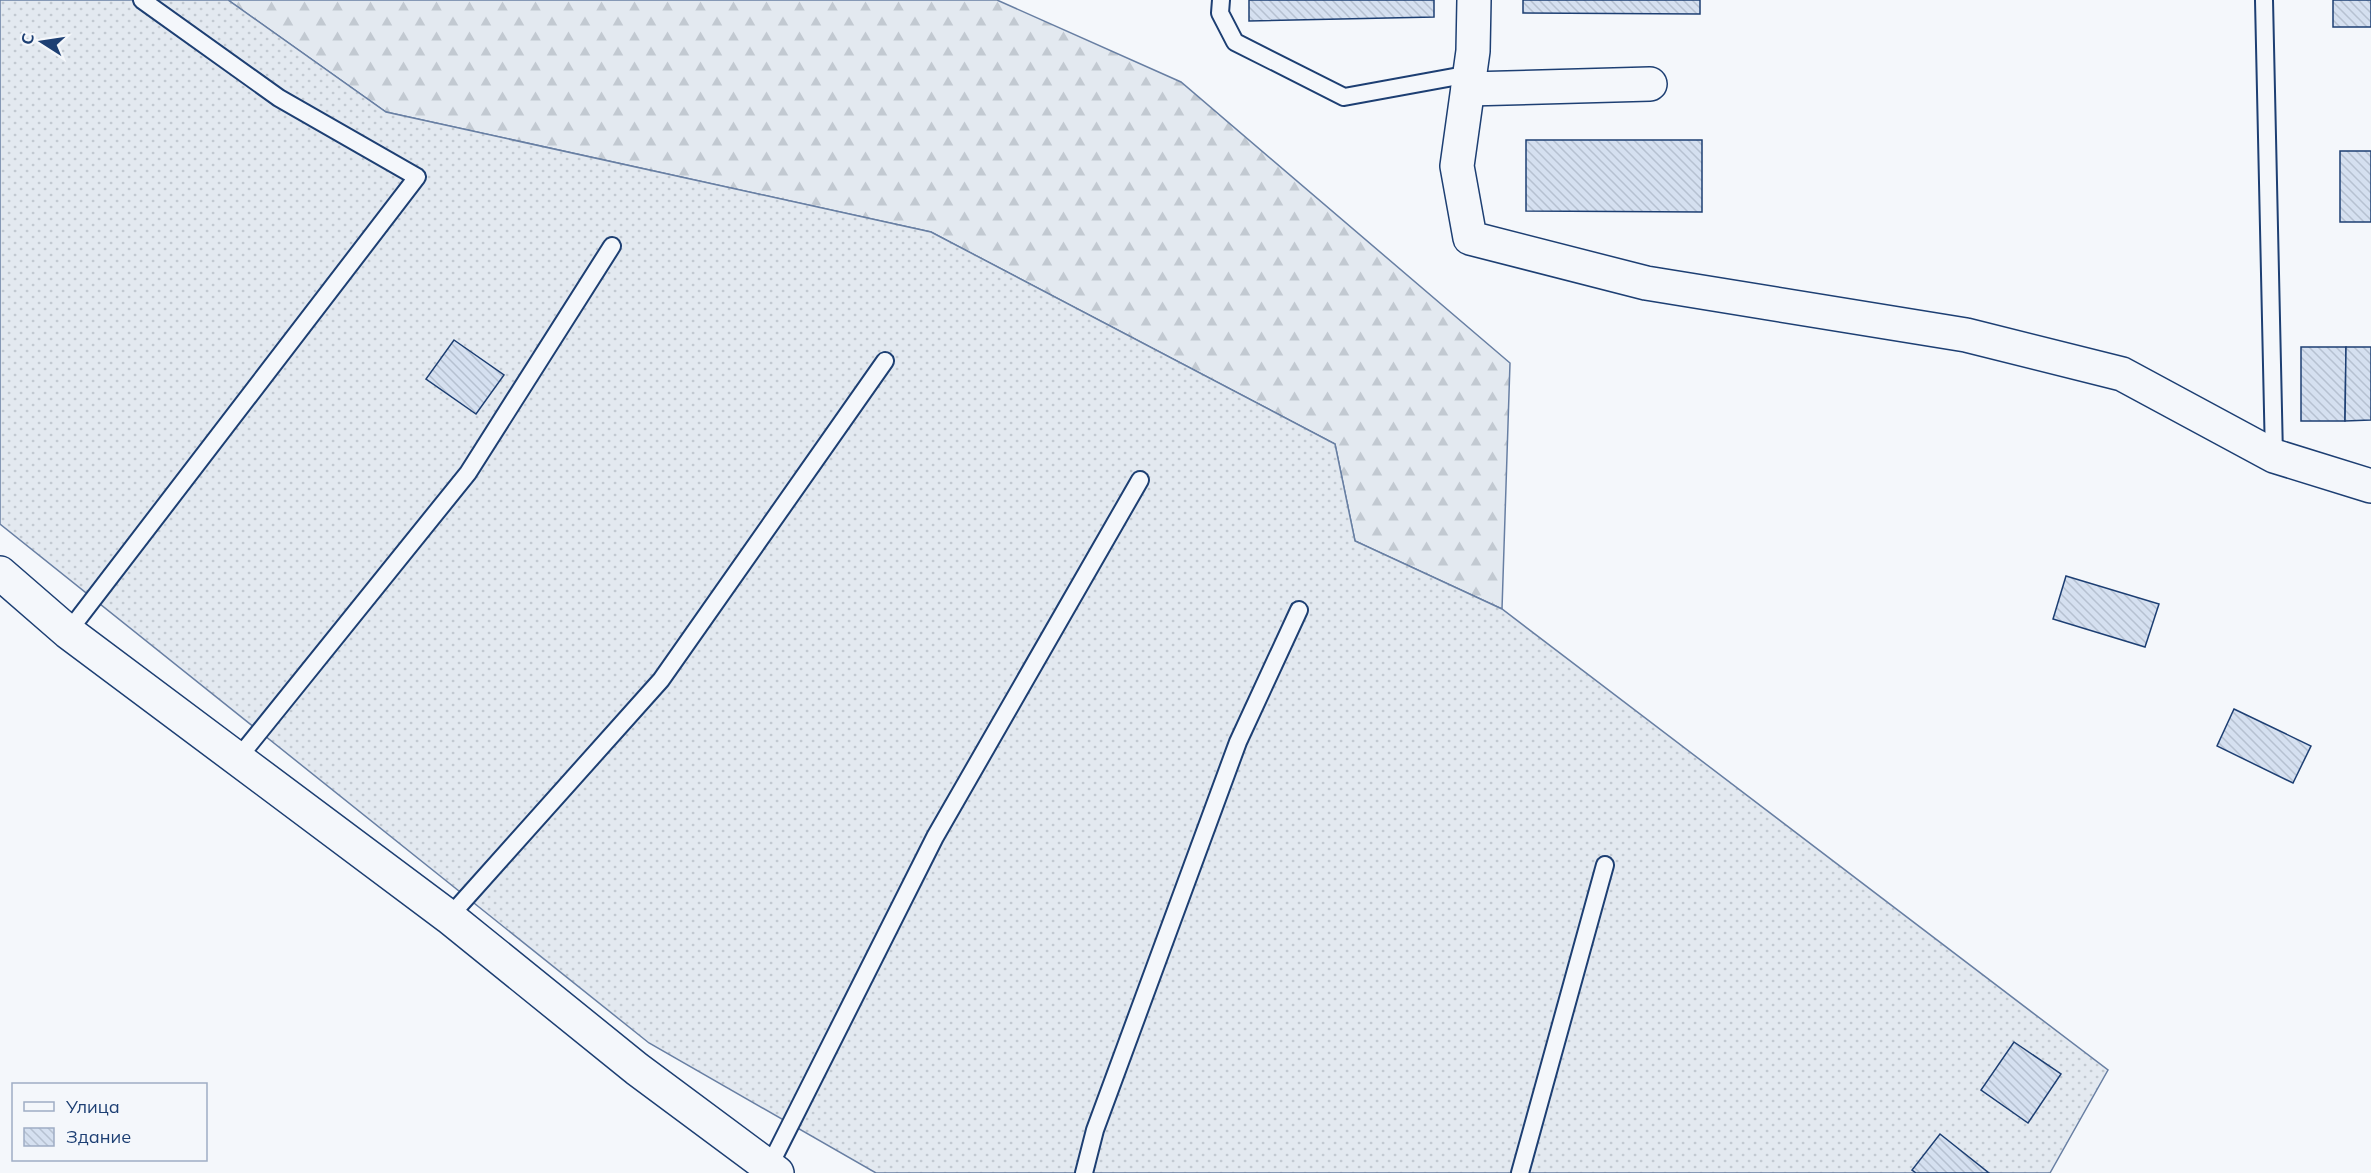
<svg xmlns="http://www.w3.org/2000/svg" width="2371" height="1173" font-family="Mulish,sans-serif">
<style>
.forest{fill:url(#forest-firs);stroke:#687fa3;stroke-width:1.5}
.garden{fill:url(#garden-dots);stroke:#687fa3;stroke-width:1.5}
.building{fill:url(#building-back-hatch);stroke:#1d3f73;stroke-width:1.5}
.lines{fill:none;stroke-linecap:round;stroke-linejoin:round}
.service-casing{stroke:#1d3f73;stroke-width:20}
.minor-casing{stroke:#1d3f73;stroke-width:36}
.service{stroke:#f4f7fb;stroke-width:16}
.minor{stroke:#f4f7fb;stroke-width:33}
</style>
<defs>
<pattern id="forest-firs" width="22" height="20" patternUnits="userSpaceOnUse" patternTransform="scale(1.5)"><rect width="22" height="20" fill="#e3e9f0"/><path d="M5 1l3.5 6h-7zM16 11l3.5 6h-7z" fill="#c2c9d1"/></pattern>
<pattern id="garden-dots" width="8" height="8" patternUnits="userSpaceOnUse" patternTransform="scale(1.5)"><rect width="8" height="8" fill="#e3e9f0"/><path d="M2 2h.1M6 6h.1" fill="none" stroke="#c2c9d1" stroke-width="1.8" stroke-linecap="round"/></pattern>
<pattern id="building-back-hatch" width="6" height="6" patternUnits="userSpaceOnUse" patternTransform="scale(1.5)"><rect width="6" height="6" fill="#d5e0f0"/><path d="M-1 5l2 2M0 0l6 6M5-1l2 2" fill="none" stroke="#b6c1d1"/></pattern>
</defs>
<rect width="100%" height="100%" fill="#f4f7fb"/>
<path class="forest" d="M228,0H997L1181,82L1510,363L1502,609L1355,541L1335,444L931,232L386,112Z"/>
<path class="garden" d="M0,0H228L386,112L931,232L1335,444L1355,541L1502,609L2108,1070L2050,1173H876L649,1043L0,524Z"/>
<g class="building">
<path d="M1249,0H1434V17L1249,21Z"/>
<path d="M1523,0H1700V14L1523,13Z"/>
<rect x="2333" y="0" width="38" height="27"/>
<path d="M1526,140H1702V212L1526,211Z"/>
<rect x="2340" y="151" width="31" height="71"/>
<path d="M454,340L504,375L476,414L426,379Z"/>
<path d="M2301,347H2346L2345,421H2301Z"/>
<path d="M2346,347H2371V420L2345,421Z"/>
<path d="M2066,576L2159,604L2145,647L2053,619Z"/>
<path d="M2234,709L2311,746L2293,783L2217,746Z"/>
<path d="M2014,1042L2061,1074L2028,1123L1981,1090Z"/>
<path d="M1940,1134L1989,1173H1916L1912,1170Z"/>
</g>
<g class="lines">
<defs>
<g id="service">
<path d="M1221,0L1220,13L1235,42L1344,97L1470,74"/>
<path d="M2264,0L2274,456"/>
<path d="M68,632L417,177L279,98L142,0"/>
<path d="M239,757L468,473L612,246"/>
<path d="M449,917L661,680L885,361"/>
<path d="M769,1167L935,837L1140,480"/>
<path d="M1084,1173L1095,1130L1238,742L1299,610"/>
<path d="M1520,1173L1605,865"/>
</g>
<g id="minor">
<path d="M1474,0L1473,51L1457,166L1470,238L1646,283L1966,335L2122,374L2274,456L2371,486"/>
<path d="M1468,89L1650,84"/>
<path d="M0,573L68,632L449,917L637,1069L777,1173"/>
</g>
</defs>
<use href="#service" class="service-casing"/>
<use href="#minor" class="minor-casing"/>
<use href="#service" class="service"/>
<use href="#minor" class="minor"/>
</g>
<rect x="12" y="1083" width="195" height="78" fill="#f4f7fb" stroke="#9eadc5" stroke-width="1.5"/>
<rect x="24" y="1102" width="30" height="9" fill="#f4f7fb" stroke="#9eadc5" stroke-width="1.5"/>
<text x="66" y="1113" font-size="18" fill="#1d3f73">Улица</text>
<rect x="24" y="1128" width="30" height="18" fill="url(#building-back-hatch)" stroke="#9eadc5" stroke-width="1.5"/>
<text x="66" y="1143" font-size="18" fill="#1d3f73">Здание</text>
<g transform="translate(42 42) rotate(282)" stroke="#f4f7fb" stroke-width="4.5" paint-order="stroke">
<path d="M0-4.5L10 22L0 15L-10 22Z" fill="#1d3f73"/>
<text y="-9" font-size="16" font-weight="bold" text-anchor="middle" fill="#1d3f73">С</text>
</g>
</svg>
